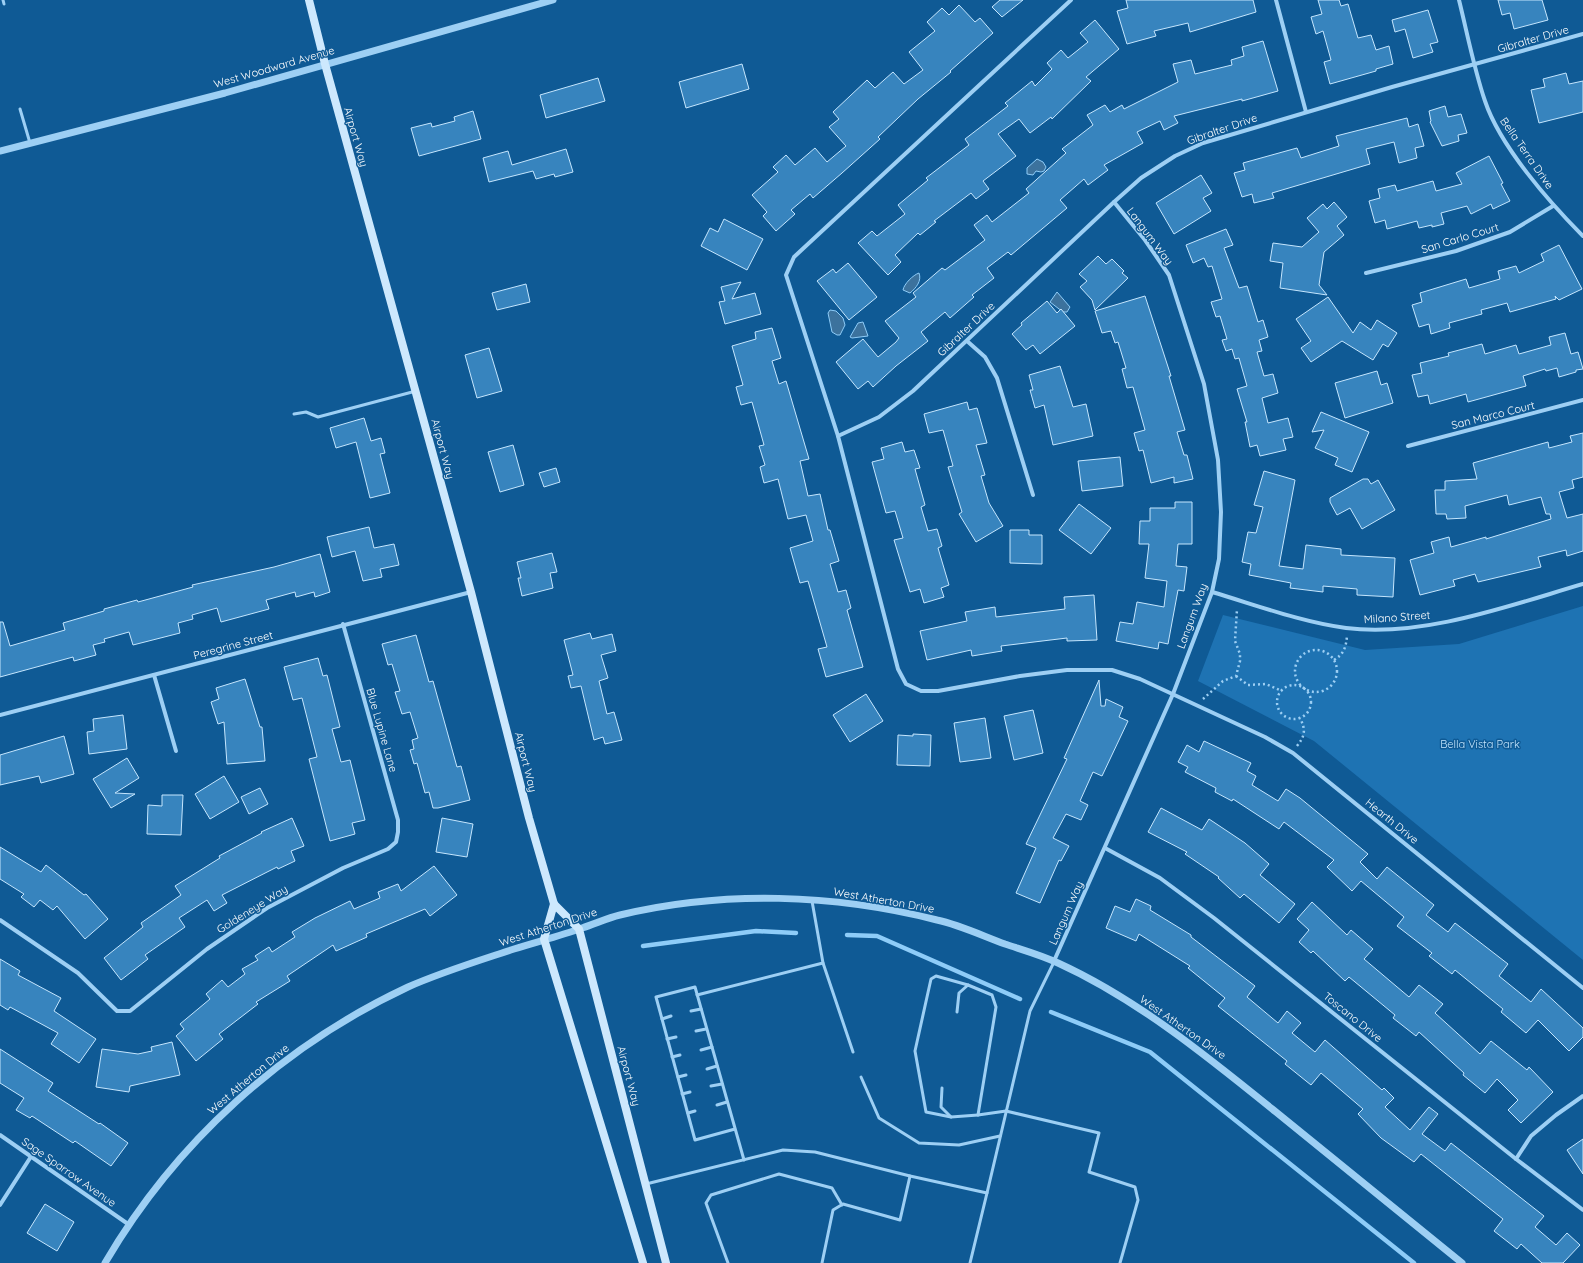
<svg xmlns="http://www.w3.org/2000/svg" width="1583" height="1263" font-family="Quicksand,sans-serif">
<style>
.green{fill:#1e73b3}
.water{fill:#3c729d;stroke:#8eccf8}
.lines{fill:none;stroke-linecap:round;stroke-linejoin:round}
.stream{stroke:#8eccf8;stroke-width:4.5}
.building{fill:#3784be;stroke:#c5e6fe}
.path{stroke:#9dcff4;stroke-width:2.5;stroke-dasharray:2 3;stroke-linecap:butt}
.service{stroke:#9dcff4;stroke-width:3}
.minor{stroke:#9dcff4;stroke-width:4}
.tertiary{stroke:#9dcff4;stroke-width:7}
.secondary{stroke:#cde8fd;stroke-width:8}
.labels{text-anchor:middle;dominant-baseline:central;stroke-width:3;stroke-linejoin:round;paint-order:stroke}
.street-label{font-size:11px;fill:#fff;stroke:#0f5a95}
.park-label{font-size:11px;fill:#c5e6fe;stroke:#0f5a95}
</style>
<rect width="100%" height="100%" fill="#0f5a95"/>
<path class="green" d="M1583,606V960L1314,741L1198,681L1223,615L1365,650L1459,644Z"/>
<g class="water">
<path d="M1037,159L1043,162L1046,167L1044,171L1041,172L1036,171L1033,175L1027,174V168Z"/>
<path d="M919,273C922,281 916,288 910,293L903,290C904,284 913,275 919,273Z"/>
<path d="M1057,292L1070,307L1067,312H1063L1050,302Z"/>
<path d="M830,310L836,311L843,318L845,325L840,335H837L832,332L828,313Z"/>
<path d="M863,322L868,336L852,338L850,337L858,323Z"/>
</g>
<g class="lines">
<g class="stream">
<path d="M847,935L877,936L1020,999"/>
<path d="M643,946L756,931L796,933"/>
<path d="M1051,1012L1150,1052L1414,1263"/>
</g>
</g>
<g class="building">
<path d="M1000,0H1023L1002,17L992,7Z"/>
<path d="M1126,0H1253L1256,12L1190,32L1188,23L1154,31L1156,36L1127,44L1117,11L1128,8Z"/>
<path d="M1318,0H1339L1341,6L1348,4L1358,38L1371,35L1376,50L1389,46L1393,64L1376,69V71L1330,84L1324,62L1331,60L1323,31L1316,34L1311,17L1322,14Z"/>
<path d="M1498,0H1542L1548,20L1514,29L1510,13L1502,15Z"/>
<path d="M959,5L975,22L980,18L993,33L950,71L951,72L918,99L878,137L880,139L842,173L813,198L810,194L791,210L795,214L776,231L763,216L767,212L752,195L778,172L773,167L786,155L795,165L815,148L827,162L846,146L829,127L839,119L833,112L867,80L875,88L893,72L904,84L923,70L909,52L935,31L927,22L942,8L949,15Z"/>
<path d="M1428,10L1438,42L1430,44L1433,52L1413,58L1405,29L1395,32L1392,20Z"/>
<path d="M1095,20L1119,49L1086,77L1091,81L1052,119L1051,117L1030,133L1019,119L998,134L1016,156L983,181L989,189L976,199L971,193L934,221L936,222L920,235L918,233L895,255L901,262L888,275L858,243L872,231L877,236L905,214L898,205L928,180L926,178L969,145L965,139L1008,106L1005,103L1032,81L1035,86L1052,69L1047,63L1061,50L1068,58L1088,42L1080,33Z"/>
<path d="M1263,41L1278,91L1242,101V99L1174,116L1178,123L1164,130L1160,121L1137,132L1143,143L1104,165L1108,170L1088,185L1084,179L1060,200L1067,208L1011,255L1008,252L987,268L994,278L972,295L974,297L950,318L945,312L921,332L928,341L896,366L873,387L868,381L858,389L836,362L863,339L878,357L896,342L899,338L885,321L916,297L913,293L942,268L945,270L985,240L974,225L987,215L992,222L1029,193L1026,189L1066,153L1062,149L1093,125L1087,115L1105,105L1110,112L1122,105L1124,109L1178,82L1173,64L1191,60L1195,74L1232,65L1231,60L1244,56L1242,47Z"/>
<path d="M742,64L749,89L686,108L679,82Z"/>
<path d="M1566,73L1569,84L1583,81V112L1539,123L1531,90L1545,87L1543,79Z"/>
<path d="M598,78L605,101L546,118L540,95Z"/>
<path d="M1445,106L1448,117L1461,114L1467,133L1458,135L1459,141L1442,146L1430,122L1431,121L1429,111Z"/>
<path d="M473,111L481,139L419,156L411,128L431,123L432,127L455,121L454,117Z"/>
<path d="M1407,118L1409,127L1418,124L1424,146L1415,148L1417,158L1399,163L1394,142L1366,149L1370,164L1272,193L1274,198L1254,203L1252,194L1242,197L1234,173L1245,170L1243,163L1297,148L1301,158L1339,146L1336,136Z"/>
<path d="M566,149L573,172L555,177L554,174L536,179L533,171L489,182L483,158L508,151L512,165Z"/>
<path d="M1489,156L1503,183L1501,184L1510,201L1493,209L1491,204L1471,214L1467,206L1441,213L1444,224L1432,227V225L1419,228L1417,221L1387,229L1385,220L1375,223L1369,201L1380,198L1378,189L1395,185L1397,191L1433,181L1436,191L1462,184L1456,173Z"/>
<path d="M1201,175L1212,193L1203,198L1211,211L1174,234L1156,203Z"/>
<path d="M1334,202L1347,217L1337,226L1344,235L1324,252L1319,285L1327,295L1280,288L1283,263L1270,261L1273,243L1302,247L1319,232L1307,218L1323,204L1327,209Z"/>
<path d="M724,219L763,239L747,270L701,246L710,228L718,232Z"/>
<path d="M1226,229L1233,245L1224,248L1239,288L1247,286L1258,322L1263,320L1268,337L1259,340L1262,351L1257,352L1264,376L1273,374L1278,393L1262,398L1268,423L1288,418L1293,437L1283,439L1286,450L1260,456L1257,445L1250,447L1245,422H1247L1237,389L1247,386L1239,358L1235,359L1232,349L1226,351L1222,340L1227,339L1220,316L1216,317L1211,302L1222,299L1212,266L1208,267L1204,258L1193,263L1186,245Z"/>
<path d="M1559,245L1582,289L1559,300L1555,296L1556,299L1510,312L1507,303L1481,310L1482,314L1449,323L1450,328L1431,334L1429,324L1419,327L1412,305L1422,302L1420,293L1466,279L1469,288L1500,279L1498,271L1516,266L1519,273L1544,261L1541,254Z"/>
<path d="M1098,256L1106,264L1112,259L1124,271L1122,273L1128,278L1095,310L1092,300L1080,287L1087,281L1079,274Z"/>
<path d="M848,263L877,297L849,320L817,281L833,269L836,273Z"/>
<path d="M741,282L732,299L755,293L761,314L725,324L719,302L725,301L721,287Z"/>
<path d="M526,284L530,302L497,310L492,293Z"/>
<path d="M1145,296L1171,376H1169L1185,430L1177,432L1184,455H1187L1193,479L1174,483V477L1151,483L1143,450L1139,451L1134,433L1145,430L1133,387L1127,388L1122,369L1126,368L1118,342L1115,343L1111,331L1102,333L1095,311Z"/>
<path d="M1328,297L1353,333L1360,322L1371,330L1377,320L1397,333L1388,347L1383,344L1373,360L1342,341L1311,362L1301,348L1311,341L1296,319Z"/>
<path d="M1047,301L1057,313L1061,309L1075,326L1040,354L1033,345L1026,350L1012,334L1022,325L1021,323Z"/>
<path d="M772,328L781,358L772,361L779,384L786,381L809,459L800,461L808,496L820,494L828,530H830L839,561L830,564L838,592L846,590L851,608L847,610L863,667L826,677L818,649L827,647L808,581L800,583L790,548L813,541L806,515L788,519L778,479L764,483L760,467L765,465L759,446L764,445L752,402L741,405L736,387L743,385L732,346L756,339L755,332Z"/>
<path d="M1565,333L1571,354L1578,352L1583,369L1576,370V372L1559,377L1557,368L1546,371L1545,369L1523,376L1526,386L1468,402L1466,394L1430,404L1428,395L1418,397L1412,375L1422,373L1420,363L1449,356L1448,353L1482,344L1485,354L1516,345L1519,354L1551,345L1549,337Z"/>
<path d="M489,348L502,391L477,398L465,355Z"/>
<path d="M1060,366L1073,407L1086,404L1093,436L1053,445L1044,405L1035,408L1030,390H1033L1029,375Z"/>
<path d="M1377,371L1381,385L1387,383L1393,403L1345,418L1335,383Z"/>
<path d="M967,402L969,410L977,408L987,443L976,445L985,475L981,476L989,503L1003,526L976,542L959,514L962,512L948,467L953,466L943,430L929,433L924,414Z"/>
<path d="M1321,412L1369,432L1352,472L1335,465L1338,458L1315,448L1324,430L1312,432Z"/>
<path d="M364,418L371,441L381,438L385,453L380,454L390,493L370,498L356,442L336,448L330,428Z"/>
<path d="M1583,433V477L1572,480L1574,488L1559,492L1567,518L1583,514V551L1567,556L1566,550L1538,557L1541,567L1478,582L1475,574L1453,580L1455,586L1420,595L1410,560L1434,553L1431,542L1449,537L1451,547L1486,537V539L1551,519L1550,514H1546L1541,497L1509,505L1507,495L1465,506L1466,518L1447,519L1446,514H1436L1435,490H1445V481L1477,479L1473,463L1548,442L1549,448L1572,442L1570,436Z"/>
<path d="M902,442L905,452L914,450L920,468L915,469L925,505L921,507L928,531L937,529L942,546L938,548L949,585L941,588L944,597L924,603L920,589L910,592L894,540L903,538L895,511L886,513L872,462L884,459L881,448Z"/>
<path d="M513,445L524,485L500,492L488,452Z"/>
<path d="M1120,457L1123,486L1082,491L1078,461Z"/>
<path d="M556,468L560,482L544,487L539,473Z"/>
<path d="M1264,471L1295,480L1279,566L1303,569L1306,545L1341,549V555L1395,558L1393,597L1357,595V589L1323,586V592L1290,588L1291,583L1249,575L1251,564L1242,562L1248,532L1256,533L1263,507L1254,505Z"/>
<path d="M1363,479H1368L1371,484L1378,480L1395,510L1362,529L1350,508L1337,515L1330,502V498Z"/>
<path d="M1175,502H1192V544H1178L1176,566L1187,567L1184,591L1178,590L1168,644L1159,642L1158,649L1116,641L1120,622L1133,624L1137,602L1164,607L1167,581L1145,578L1149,544H1139L1140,521H1150V508H1175Z"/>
<path d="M1079,504L1111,528L1091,554L1059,530Z"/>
<path d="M369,527L374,548L394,544L399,565L380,569L382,577L363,581L355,551L332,557L327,537Z"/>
<path d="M1010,530H1029V535H1042V564L1010,563Z"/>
<path d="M552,553L557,572L550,573L553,588L522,596L518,578H521L517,562Z"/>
<path d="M320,554L330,592L315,597L314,592L296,597L295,592L266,600L269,609L221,622L217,608L192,615L193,619L178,623L180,633L133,645L129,632L104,639L105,642L93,645L96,655L74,661L73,657L0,677V622H3L10,646L65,630L63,623L104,611V609L137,600L138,602L193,587L192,585L274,567Z"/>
<path d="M1094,595L1097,640L1067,641V638L1001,646L1002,651L972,656L971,650L927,660L920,631L967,621L965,612L995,607L996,617L1065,609L1064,597Z"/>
<path d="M590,633L592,639L612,634L616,651L601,655L608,678L599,681L607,714L614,712L622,740L605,744L603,737L594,740L581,686L571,688L568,676L573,675L564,640Z"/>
<path d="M416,635L429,682L433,681L457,767L461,766L470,800L438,808H433L429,792L425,793L417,763L414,764L410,750L414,749L412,740L418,738L410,712L402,714L395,692L400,691L392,664L388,665L382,644Z"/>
<path d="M318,658L323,676L327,675L340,727L332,729L341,762L350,760L365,820L352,823L355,834L330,841L309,759L317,757L302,698L293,700L284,667Z"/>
<path d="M245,679L260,727H262L265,761L227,764L224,722L218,724L211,702L219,699L216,688Z"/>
<path d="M1099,680L1101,706H1105L1106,699L1123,707L1119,717L1128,721L1102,776L1093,772L1080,801L1088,805L1081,820L1066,814L1053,838L1069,846L1061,861L1059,860L1040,903L1016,893L1036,848L1026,844L1067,759L1064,758Z"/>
<path d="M866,694L883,721L850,742L833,715Z"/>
<path d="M1033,710L1043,753L1014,760L1004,716Z"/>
<path d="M123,715L127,749L89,754L87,732L94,731L93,719Z"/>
<path d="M985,718L991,758L960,762L954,723Z"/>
<path d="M913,734L931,735L930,766L897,765L898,735L913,736Z"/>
<path d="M64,736L74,774L41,783L39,776L0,785V755Z"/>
<path d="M1204,741L1251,763L1247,771L1256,776L1252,785L1278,801L1286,789L1300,798L1368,854L1360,862L1377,879L1387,867L1434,905L1426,915L1448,932L1455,923L1508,964L1499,976L1531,1002L1541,989L1583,1028V1037L1569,1051L1538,1020L1526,1033L1501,1012L1503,1009L1455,970L1452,974L1429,956L1432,953L1397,926L1404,917L1361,881L1352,891L1327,867L1334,860L1284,822L1279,829L1233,799L1232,801L1215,792L1216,788L1185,772L1188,767L1178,762L1187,745L1199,752Z"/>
<path d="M127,758L139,778L115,793L135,794L111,808L93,779Z"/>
<path d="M224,776L239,802L210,819L195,794Z"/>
<path d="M260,788L268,804L249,814L241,797Z"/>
<path d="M162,795H183L181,835L147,834L148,805L162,806Z"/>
<path d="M1161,808L1202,830L1209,819L1245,843L1269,864L1260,875L1295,904L1279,923L1244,894L1240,898L1218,878L1219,877L1185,854L1187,852L1148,832Z"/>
<path d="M292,818L304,846L291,851L295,861L278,869L277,867L222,895L227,903L214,911L207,900L179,918L185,927L145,955L148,959L121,980L104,958L143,927L141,923L181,895L175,886L220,858L219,856L262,833L261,832Z"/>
<path d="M442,818L473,824L467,857L436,852Z"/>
<path d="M0,847L41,872L46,865L84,895L86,894L108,919L85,939L57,906L53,910L40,900L34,907L21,897L24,894L0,879Z"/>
<path d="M434,866L457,895L430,916L425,909L366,934L367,937L336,951L333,945L287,976L290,981L256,1002L258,1004L219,1034L223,1039L196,1061L176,1036L184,1029L180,1024L210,999L206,994L222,980L228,987L245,974L242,969L258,960L255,956L269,947L272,952L295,937L292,932L315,918L350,901L354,909L380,898L378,892L398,884L401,891Z"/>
<path d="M1136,899L1151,906L1150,910L1191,935V937L1255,986L1247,997L1278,1023L1287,1011L1301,1023L1292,1033L1315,1052L1325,1040L1382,1090L1384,1088L1394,1098L1385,1107L1410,1130L1429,1107L1438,1114L1422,1134L1445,1151L1451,1143L1544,1216L1535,1227L1556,1245L1567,1233L1580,1245L1563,1263H1542L1521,1244L1517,1249L1494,1231L1503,1219L1421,1154L1414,1162L1381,1138L1358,1114L1363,1109L1321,1073L1311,1085L1285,1064L1287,1061L1218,1006L1225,998L1188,968L1190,966L1139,934L1136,941L1106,928L1115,906L1130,912Z"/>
<path d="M1312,902L1347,935L1351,930L1373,949L1364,959L1409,997L1419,985L1443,1004L1435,1013L1480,1054L1491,1041L1527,1070L1529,1067L1553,1092L1521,1123L1508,1110L1518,1100L1497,1079L1485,1093L1463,1075L1464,1073L1419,1032L1416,1036L1393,1018L1395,1015L1349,977L1345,981L1313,951L1311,953L1299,942L1309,930L1297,919Z"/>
<path d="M0,959L20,971L18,975L61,998L54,1011L96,1039L79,1063L51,1044L58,1033L10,1007L8,1010L0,1005Z"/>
<path d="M172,1042L180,1075L130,1086L129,1092L96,1087L102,1049L138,1054L152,1051L151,1047Z"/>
<path d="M0,1049L53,1083L48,1091L99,1124L100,1123L128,1143L111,1166L75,1141L73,1143L32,1116L30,1118L16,1110L24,1098L0,1083Z"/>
<path d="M1583,1139V1174L1567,1150Z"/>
<path d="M45,1204L74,1222L57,1251L27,1233Z"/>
</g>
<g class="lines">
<g class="path">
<circle cx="1316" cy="671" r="21"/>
<path d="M1334,660C1344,654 1346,647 1347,636"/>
<path d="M1236,676L1248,685L1266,684L1282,691"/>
<circle cx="1294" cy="702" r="17"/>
<path d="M1203,699L1223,681L1236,676L1240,661V654L1235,641L1237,609"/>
<path d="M1297,746C1305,736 1306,730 1300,718"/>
</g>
<g class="service">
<path d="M3,0L4,4"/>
<path d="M20,109L30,143"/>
<path d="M294,414L306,412L318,417L416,391"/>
<path d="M812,901L823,963L853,1052"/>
<path d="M697,995L823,963"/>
<path d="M691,1011L701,1009"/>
<path d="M957,1012L959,993L968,985L992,995L996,1007L978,1115L1006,1111L1099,1133L1089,1172L1135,1187L1138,1200L1120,1263"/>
<path d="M662,1019L671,1016"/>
<path d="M696,1031L706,1029"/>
<path d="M667,1039L676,1037"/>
<path d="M701,1050L712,1047"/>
<path d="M672,1057L680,1055"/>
<path d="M707,1069L717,1066"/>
<path d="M678,1077L686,1075"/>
<path d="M861,1077L879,1118L919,1143L959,1145L1000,1136"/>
<path d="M711,1086L722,1084"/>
<path d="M942,1088L941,1107L951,1117L978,1115"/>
<path d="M682,1094L690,1092"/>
<path d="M717,1105L727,1102"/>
<path d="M688,1113L695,1111"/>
<path d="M951,1117L926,1112L915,1051L931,979L936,976L968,985"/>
<path d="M735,1129L695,1140L656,997L695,987L744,1160"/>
<path d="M646,1184L783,1150L815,1152L910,1176L987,1193L1030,1011L1054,962"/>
<path d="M728,1263L706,1203L711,1195L779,1174L832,1188L842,1205"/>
<path d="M822,1263L833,1210L843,1204L900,1220L910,1176"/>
<path d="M970,1263L987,1193"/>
</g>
<g class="minor">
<path d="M1071,0L794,257L786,275L838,436L898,669L906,684L921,691H938L1020,676L1067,670H1112L1140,679L1265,737L1293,753L1583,988"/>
<path d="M1276,0L1306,112"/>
<path d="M1459,0C1467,32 1474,69 1485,101C1500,146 1549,202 1583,236"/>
<path d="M1366,273L1456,251L1510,232L1553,206"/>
<path d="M967,341L985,357L997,378L1033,495"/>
<path d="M838,436L879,417L913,391L1114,202L1141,178L1175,156L1203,143L1392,87L1583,34"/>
<path d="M1408,446L1583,400"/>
<path d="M1212,592C1256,605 1301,622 1346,628C1422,638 1511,605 1583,584"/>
<path d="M154,675L176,751"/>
<path d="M0,715L471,592"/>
<path d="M1105,848L1160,878L1214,918L1516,1159L1583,1210"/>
<path d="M0,920L78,973L117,1011H130L207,949L267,908L343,868L388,849L396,842L398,832V820L343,624"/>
<path d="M1054,961L1173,694L1212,592L1219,559L1221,512L1218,460L1204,384L1169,275L1145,240L1114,202"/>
<path d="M0,1135L128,1224"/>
<path d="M1516,1159L1531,1136L1556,1115L1583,1096"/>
<path d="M0,1205L32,1155"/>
</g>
<g class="tertiary">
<path d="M0,151L225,93L553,0"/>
<path d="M105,1263C175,1143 282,1046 408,987C442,972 478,961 514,949C536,942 560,936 582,928C595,924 607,918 620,915C724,890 834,894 937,920C960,925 983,936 1005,944C1023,950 1041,955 1058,963C1137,999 1208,1057 1276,1112C1338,1162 1400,1213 1462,1263"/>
</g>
<g class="secondary">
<path d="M309,0L325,64L471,592L529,818L554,904L579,929L666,1263"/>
<path d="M554,904L544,939L643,1263"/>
</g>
</g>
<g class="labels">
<g class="street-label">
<text transform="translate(1533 39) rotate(-16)">Gibralter Drive</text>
<text transform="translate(274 67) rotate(-16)">West Woodward Avenue</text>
<text transform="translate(1222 129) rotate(-19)">Gibralter Drive</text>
<text transform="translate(356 137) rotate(74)">Airport Way</text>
<text transform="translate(1527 153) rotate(55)">Bella Terra Drive</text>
<text transform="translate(1150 236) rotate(53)">Langum Way</text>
<text transform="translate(1460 238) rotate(-17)">San Carlo Court</text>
<text transform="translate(966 329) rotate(-43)">Gibralter Drive</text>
<text transform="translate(1493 415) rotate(-14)">San Marco Court</text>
<text transform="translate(443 449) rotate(75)">Airport Way</text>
<text transform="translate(1192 616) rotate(-70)">Langum Way</text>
<text transform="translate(1397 617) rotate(-4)">Milano Street</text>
<text transform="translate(233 645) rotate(-15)">Peregrine Street</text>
<text transform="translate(382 730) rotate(74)">Blue Lupine Lane</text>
<text transform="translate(526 762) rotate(76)">Airport Way</text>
<text transform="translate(1392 821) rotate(39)">Hearth Drive</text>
<text transform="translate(884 900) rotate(10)">West Atherton Drive</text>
<text transform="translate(252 909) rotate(-32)">Goldeneye Way</text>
<text transform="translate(1066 913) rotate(-66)">Langum Way</text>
<text transform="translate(548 927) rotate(-18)">West Atherton Drive</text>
<text transform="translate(1353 1017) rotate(39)">Toscano Drive</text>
<text transform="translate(1183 1027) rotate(35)">West Atherton Drive</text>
<text transform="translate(629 1076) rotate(75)">Airport Way</text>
<text transform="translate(248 1079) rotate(-40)">West Atherton Drive</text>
<text transform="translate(69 1172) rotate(35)">Sage Sparrow Avenue</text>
</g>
<g class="park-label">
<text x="1480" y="744">Bella Vista Park</text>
</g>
</g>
</svg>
